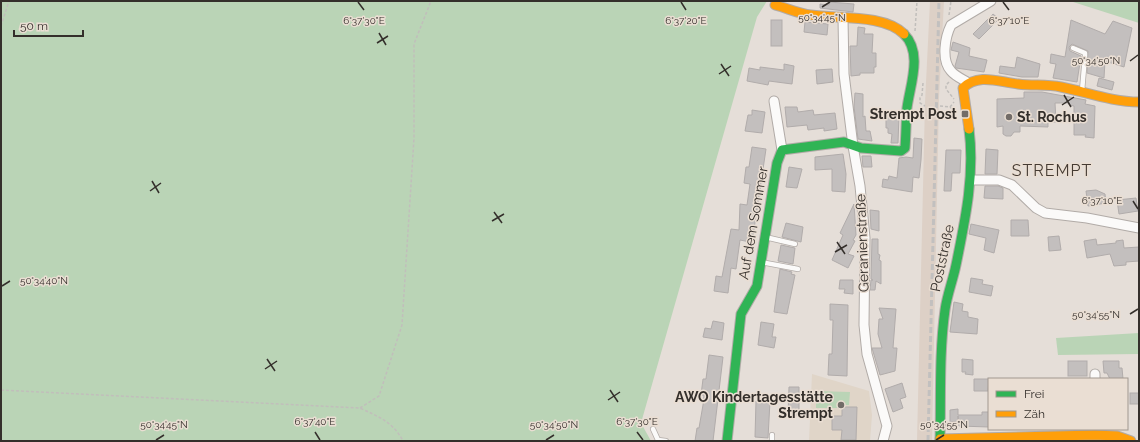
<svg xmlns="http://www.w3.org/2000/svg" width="1140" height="442" font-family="Raleway,sans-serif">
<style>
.built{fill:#ddd0c6}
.education{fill:#e0d5c8}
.green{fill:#bad4b6}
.building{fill:#c3bfbe;stroke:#b1acab}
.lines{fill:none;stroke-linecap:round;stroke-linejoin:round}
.lane-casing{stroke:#b1aba7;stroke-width:6}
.street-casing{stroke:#b1aba7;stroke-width:11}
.fast-casing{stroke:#b1aba7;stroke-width:11}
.slow-casing{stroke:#b1aba7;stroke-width:11}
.path{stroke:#c1bebb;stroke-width:1.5;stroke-dasharray:3 2;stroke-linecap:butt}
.lane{stroke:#fbfaf9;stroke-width:4.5}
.street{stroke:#fbfaf9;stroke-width:9}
.fast{stroke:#30b455;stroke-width:9}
.slow{stroke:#ff9f0a;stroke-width:9}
.rail{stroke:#c2c0bf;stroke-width:3;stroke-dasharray:6 3;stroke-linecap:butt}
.ticks{fill:none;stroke:#342f2b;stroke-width:1.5}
.poi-dot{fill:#726c68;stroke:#eaded3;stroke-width:1.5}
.labels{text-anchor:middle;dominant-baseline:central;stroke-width:3;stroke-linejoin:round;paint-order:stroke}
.poi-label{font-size:14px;font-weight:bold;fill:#342f2b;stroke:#eaded3;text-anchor:end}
.street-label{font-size:14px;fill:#342f2b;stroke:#eaded3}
.quarter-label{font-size:16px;letter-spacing:1px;fill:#453b33;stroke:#eaded3}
.ticks-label{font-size:10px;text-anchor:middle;fill:#342f2b;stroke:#eaded3;stroke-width:3;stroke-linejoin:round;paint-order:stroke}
</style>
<rect width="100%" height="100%" fill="#e5ded8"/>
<path class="built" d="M930,1H944L939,98L932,441H917L925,103Z"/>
<path class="education" d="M812,374L869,391L872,415L870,441H809Z"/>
<g class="green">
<path d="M1,1H767L757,17L641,423L651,441H1Z"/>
<path d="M1070,1H1139V23Z"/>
<path d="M1139,333V354L1058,355L1056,338Z"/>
<path d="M816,391L850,392L849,405H841L840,408H816Z"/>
</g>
<g class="building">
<path d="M829,2L854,4L853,12L820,8V4L829,5Z"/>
<path d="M993,14L999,19L979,39L973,34Z"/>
<rect x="771" y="20" width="11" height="26"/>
<path d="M1071,20L1105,34L1113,21L1132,28L1124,67L1105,61L1104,78L1087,73L1088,51L1072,44L1069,47L1070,51L1081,56L1077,82L1053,78L1056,64L1050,63L1051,54L1065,57Z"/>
<path d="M805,22L828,24L827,35L804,32Z"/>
<path d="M858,27L865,28L864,34H873L872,53H876V67H874V73H860V75L851,76L850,46H857Z"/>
<path d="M953,42L970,48L969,56L987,60L984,72L956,68L955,66L959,52L951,50Z"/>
<path d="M1017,57L1040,64L1038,77H1022L999,73L1000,66L1015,68Z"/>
<path d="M784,64L794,66L792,84L769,81L768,85L747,81L749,68L760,70V67L784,70Z"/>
<path d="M832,69L833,82L817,84L816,70Z"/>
<path d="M1099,78L1114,82L1112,90L1097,86Z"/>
<path d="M1024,92H1042L1086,100L1085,104L1095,106L1094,138L1085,137L1086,135H1074V106L1069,105V103H1055L1056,122H1048V127L1020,126V132H1014L1011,136H1006L1003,134V126L997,127V99L1024,98Z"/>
<path d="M855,93L863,94V117L865,116L866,131H870L872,141L858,139L854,107Z"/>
<path d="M785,107H797L798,112L813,110L814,115L835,113L837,129L824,131V128L808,130L807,125L787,127Z"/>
<path d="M752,110L765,112L762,133L745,131L748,115H752Z"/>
<path d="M886,115H899L898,143H891L892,134L888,133V128H886Z"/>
<path d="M914,138L922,139L921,160L919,178L913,177L912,192L882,187L883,179L888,180L889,176L897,178L899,158L906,157L913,158Z"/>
<path d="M752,147L766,149L753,236H751L750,242L740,240L736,269L731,268L728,293L714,291L716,276L722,277L731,229L739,230L740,204L747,205L750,184L744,183L746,167H749Z"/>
<path d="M986,149L998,150L997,174H985Z"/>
<path d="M946,150H961L960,173H952L951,191H944Z"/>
<path d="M843,154L846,174L845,192L832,191V169L815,170V157Z"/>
<path d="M862,156H871L872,167H863Z"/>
<path d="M789,167L802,169L797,188L786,187Z"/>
<path d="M985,186H998L1003,188V199L984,198Z"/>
<path d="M1096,190L1105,194L1106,203L1088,206L1086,191Z"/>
<path d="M1136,198L1138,211L1119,214L1117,200Z"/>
<path d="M854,204L856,235L853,240L855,241L848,254L854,256L848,268L832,260L843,235L840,233Z"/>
<path d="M870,210L879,211V231L871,229Z"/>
<path d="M1011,220H1028L1029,236H1011Z"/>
<path d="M786,223L803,227L801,242L782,237Z"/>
<path d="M971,224L999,230L994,253L984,250L986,238L969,234Z"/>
<path d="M1059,236L1061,250L1049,251L1048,237Z"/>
<path d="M872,239H878V254L880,255L879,260L881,261V284L876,281L875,290H870L871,280H873L871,279Z"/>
<path d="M1096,239L1097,245L1116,243V241L1123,240L1124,248L1139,247V261L1126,262V265L1114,266L1110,254L1087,258L1084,241Z"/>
<path d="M781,245L795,248L793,264L778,261Z"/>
<path d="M780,269L792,272L791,274L795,275L787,314L774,312Z"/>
<path d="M971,278L983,280L982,284L993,286L991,296L969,292Z"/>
<path d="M840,280H853V294L844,293L845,289H839Z"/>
<path d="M954,302L963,304L962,311L968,312V317L978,319L977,334L950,332Z"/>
<path d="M830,304L848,305L847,376L828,375L829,354H832L833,320H830Z"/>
<path d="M879,308L896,309L893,348H897L895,371L880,375L872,348H882L878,334L879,319H883Z"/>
<path d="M713,321L724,323L722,340L703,337L705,328L711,329Z"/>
<path d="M761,322L774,324L772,337H776L774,348L758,345Z"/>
<path d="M709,355L723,357L713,441H695L697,428H699L703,405L704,395H701L703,379H706Z"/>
<path d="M962,359L973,360V375L965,374L966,372H962Z"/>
<rect x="1068" y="361" width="19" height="15"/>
<path d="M1103,361H1119V368H1122L1123,379H1110L1107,373H1104Z"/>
<path d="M974,379H989L988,391H974Z"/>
<path d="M902,383L906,397L900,399L903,408L893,412L885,389Z"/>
<path d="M789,387H799V415H788Z"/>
<rect x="1130" y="393" width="9" height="11"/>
<path d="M756,401H770L768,438L755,437Z"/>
<path d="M842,407H857L856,440H841L842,430H832V416H842Z"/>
<path d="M958,409V415H982V412H989V427L959,426L958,416V421L950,422V410Z"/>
</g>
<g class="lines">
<defs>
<g id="lane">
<path d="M1073,48L1085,53V56L1082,91"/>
<path d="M765,237L795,244"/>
<path d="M761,262L798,269"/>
<path d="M653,429L658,440L666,441"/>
<path d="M772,441V435"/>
</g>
<g id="street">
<path d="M843,18L844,74L853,146L860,186L865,238L864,325L867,354L887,426L883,441"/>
<path d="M967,82C962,79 955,76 951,71C941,60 945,37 951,25L991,1"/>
<path d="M774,101L782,150"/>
<path d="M971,180H999L1012,185L1036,208L1045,213L1087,218L1139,228"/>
<path d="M1095,374V379"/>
</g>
<g id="fast">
<path d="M727,441L741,314L757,286L777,163L782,150L844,142L861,148L901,151L905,148C906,135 906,121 907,108C910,85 923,53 904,34"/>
<path d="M940,441C941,397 939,353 945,310C947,295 953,280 956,265C965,221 975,175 969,129"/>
</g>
<g id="slow">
<path d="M775,5C787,8 799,14 811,15C838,19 884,14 904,34"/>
<path d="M969,129L963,88C978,73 999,82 1018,84C1033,86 1046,84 1061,87C1086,92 1113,102 1139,102"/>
<path d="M940,439L1095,435L1117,436L1131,441"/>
</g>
</defs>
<use href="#lane" class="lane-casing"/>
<use href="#street" class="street-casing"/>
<use href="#fast" class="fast-casing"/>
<use href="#slow" class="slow-casing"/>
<g class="path">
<path d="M949,15L951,1"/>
<path d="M1,26L9,1"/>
<path d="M915,31L917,1"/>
<path d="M949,82L946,85V89L954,99"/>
<path d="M923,83L922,95L920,98V103L925,106"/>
<path d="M940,106L950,107L955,112"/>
<path d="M950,107L954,102"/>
<path d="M1,390L360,408C379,417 393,422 403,441"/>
<path d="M360,408L379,396L402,325L414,138V44L431,1"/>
</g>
<use href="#lane" class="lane"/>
<use href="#street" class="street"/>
<use href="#fast" class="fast"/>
<use href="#slow" class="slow"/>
<path class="rail" d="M928,441L939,1"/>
</g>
<path class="ticks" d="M358,2L364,10M681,2L686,10M1003,2L1009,10M822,7L830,2M379,33L386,45M377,43L388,36M1130,61L1138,55M721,64L729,76M719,74L731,66M1064,95L1071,107M1062,105L1074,97M152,181L159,193M150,191L161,183M1133,201L1138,209M494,212L502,223M492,221L504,214M837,242L845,254M835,252L847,245M2,286L10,281M1130,314L1138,309M267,359L275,371M265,369L277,361M610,390L618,402M608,400L620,392M315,432L320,440M637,432L643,440M156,440L164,435M546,440L554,435M936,440L944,435"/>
<g class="poi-dot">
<rect x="961" y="110" width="8" height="8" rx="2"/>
<circle cx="1009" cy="117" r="4"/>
<circle cx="841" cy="405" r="4"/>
</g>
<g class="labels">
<g class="poi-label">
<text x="957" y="114">Strempt Post</text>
<text x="1017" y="117" text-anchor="start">St. Rochus</text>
<text x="833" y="397">AWO Kindertagesstätte<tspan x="833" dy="16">Strempt</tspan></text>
</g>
<g class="street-label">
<text transform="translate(753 223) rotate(-80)">Auf dem Sommer</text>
<text transform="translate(862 243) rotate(-92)">Geranienstraße</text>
<text transform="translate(942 258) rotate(-78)">Poststraße</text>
</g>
<g class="quarter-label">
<text x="1052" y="170">STREMPT</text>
</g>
</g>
<g class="ticks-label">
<text x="822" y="21">50°34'45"N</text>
<text x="364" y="24">6°37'30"E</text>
<text x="686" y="24">6°37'20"E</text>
<text x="1009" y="24">6°37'10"E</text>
<text x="1096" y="64">50°34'50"N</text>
<text x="1102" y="204">6°37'10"E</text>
<text x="44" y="284">50°34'40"N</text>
<text x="1096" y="318">50°34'55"N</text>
<text x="315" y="425">6°37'40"E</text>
<text x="637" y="425">6°37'30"E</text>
<text x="164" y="428">50°34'45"N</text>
<text x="554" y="428">50°34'50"N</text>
<text x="944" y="428">50°34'55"N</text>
</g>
<rect width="1140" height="442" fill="none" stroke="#342f2b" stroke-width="4"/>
<rect x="988" y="378" width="140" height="52" fill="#eaded3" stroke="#a19890"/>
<rect x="996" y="391" width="20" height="6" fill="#30b455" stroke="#a19890"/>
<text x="1024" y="398" font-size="12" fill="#342f2b">Frei</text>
<rect x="996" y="411" width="20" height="6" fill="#ff9f0a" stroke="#a19890"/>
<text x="1024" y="418" font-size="12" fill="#342f2b">Zäh</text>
<path d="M14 30v6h69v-6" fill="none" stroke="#342f2b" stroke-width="2"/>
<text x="20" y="30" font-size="12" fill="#342f2b" stroke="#eaded3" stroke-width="3" paint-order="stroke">50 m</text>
</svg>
